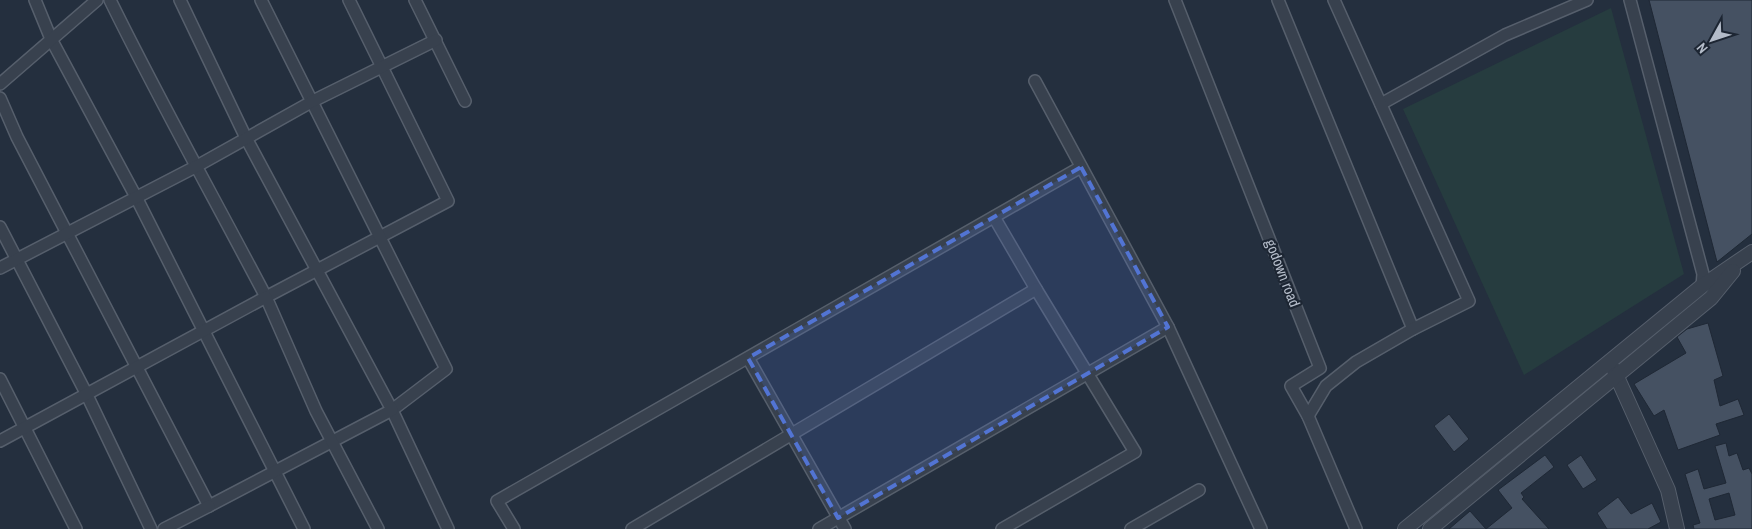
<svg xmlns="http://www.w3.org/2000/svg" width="1752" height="529" font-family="'Archivo Narrow',sans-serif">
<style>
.green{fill:#263c3f}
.building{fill:#455162;stroke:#1f2835;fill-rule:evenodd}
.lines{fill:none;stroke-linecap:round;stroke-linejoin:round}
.minor-casing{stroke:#565f6c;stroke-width:14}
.tertiary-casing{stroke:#565f6c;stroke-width:16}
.minor{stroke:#38414e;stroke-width:11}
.tertiary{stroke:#38414e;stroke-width:14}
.marked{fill:#5274d3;fill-opacity:0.2;stroke:#5274d3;stroke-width:4;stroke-dasharray:10 6;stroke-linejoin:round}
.labels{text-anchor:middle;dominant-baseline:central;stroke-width:4.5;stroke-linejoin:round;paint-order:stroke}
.street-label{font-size:15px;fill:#b4bcc9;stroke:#1d2633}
</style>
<rect width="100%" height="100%" fill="#242f3e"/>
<path class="green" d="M1611,8L1684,274L1524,375L1403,109Z"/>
<g class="building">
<path d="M1649,0H1752V234L1717,262Z"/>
<path d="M1708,323L1723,376L1714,380L1720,406L1738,399L1744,415L1716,424L1720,435L1678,450L1664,410L1654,416L1634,384L1686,353L1677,337L1687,329Z"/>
<path d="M1449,414L1469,439L1454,452L1434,426Z"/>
<path d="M1726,443L1729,456L1737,453L1743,470L1749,468L1752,474V529H1694L1693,525L1700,523L1685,474L1698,469L1704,489L1726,483L1715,446ZM1729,493L1735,515L1715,520L1709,499Z"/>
<path d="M1545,455L1554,467L1521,493L1524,497L1522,499L1549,529H1486L1512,508L1498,490Z"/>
<path d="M1581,455L1597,480L1583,489L1567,465Z"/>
<path d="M1618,497L1631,514L1652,503L1661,522L1648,529H1607L1597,513Z"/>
<path d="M1470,511L1486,529H1449Z"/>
</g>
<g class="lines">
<defs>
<g id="minor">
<path d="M35,0L51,39L136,197L304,529"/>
<path d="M110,0C159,100 214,198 266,297L448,201L349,0"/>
<path d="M261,0L446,369L392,410L448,529"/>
<path d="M415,0L465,101"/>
<path d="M1175,0L1320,368L1291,386L1308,416L1356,529"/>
<path d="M1278,0L1413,329"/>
<path d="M1630,0L1703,274L1702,286"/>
<path d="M1035,81L1168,327L1261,529"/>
<path d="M0,84L97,0"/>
<path d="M0,98L17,137L209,506L392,410L246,138L180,0"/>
<path d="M1381,104L1505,35L1587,0"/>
<path d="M994,217L1036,289"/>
<path d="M0,227L86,393L151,529"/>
<path d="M0,268L197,166L313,101L436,40"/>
<path d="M748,358L845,529"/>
<path d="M0,379L76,529"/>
<path d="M1308,416L1326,386L1356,362L1413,329L1469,301L1334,0"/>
<path d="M0,441L266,297L316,411L378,529"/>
<path d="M164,529L209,506"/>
<path d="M514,529L497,501L1081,167"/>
<path d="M632,529L1036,289L1135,452L1002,529"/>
<path d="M819,529L1168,327"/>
<path d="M1131,529L1199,490"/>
</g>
<g id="tertiary">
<path d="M1613,368L1668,490L1677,529"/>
<path d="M1405,529L1702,286L1752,252"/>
<path d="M1430,529L1711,298L1733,271"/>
</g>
</defs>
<use href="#minor" class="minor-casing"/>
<use href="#tertiary" class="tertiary-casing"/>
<use href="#minor" class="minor"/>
<use href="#tertiary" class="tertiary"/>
</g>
<path class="marked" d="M1081,167L1168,327L838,518L748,358Z"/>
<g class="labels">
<g class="street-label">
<text transform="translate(1283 273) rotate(69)">godown road</text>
</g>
</g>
<g transform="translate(1712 40) rotate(230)" stroke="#1d2633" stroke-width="4" paint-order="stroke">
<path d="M0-4L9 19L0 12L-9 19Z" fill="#b4bcc9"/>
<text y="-8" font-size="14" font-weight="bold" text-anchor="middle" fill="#b4bcc9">N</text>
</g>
</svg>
